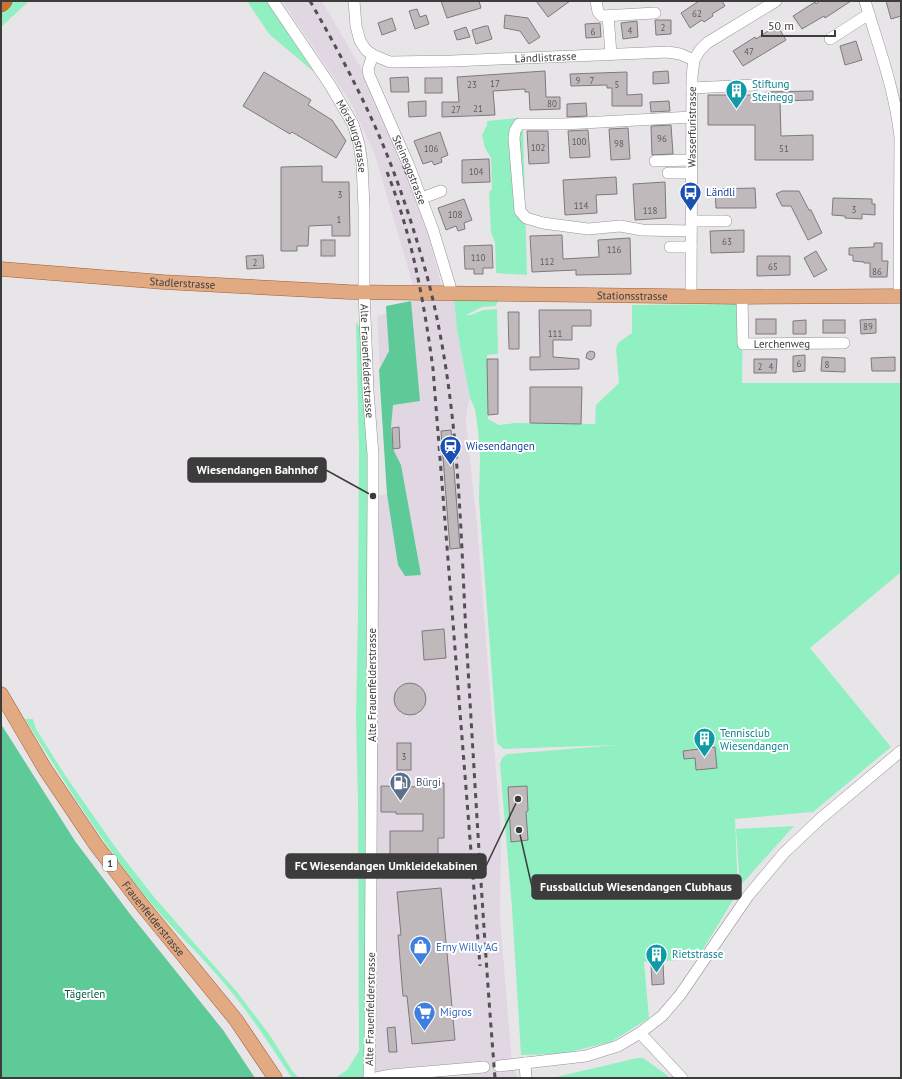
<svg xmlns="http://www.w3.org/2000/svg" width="902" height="1079" font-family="'PT Sans',sans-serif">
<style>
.built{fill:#e0d7e2}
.green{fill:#91f0c1}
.forest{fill:#5eca98}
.building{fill:#bfb9bc;stroke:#7e797c}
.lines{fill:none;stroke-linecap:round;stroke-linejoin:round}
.minor-casing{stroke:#969397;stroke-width:12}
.major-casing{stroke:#9b5f35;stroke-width:15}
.highway-casing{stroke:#9b5f35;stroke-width:17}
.minor{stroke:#fff;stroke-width:11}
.major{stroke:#e1aa83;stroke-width:14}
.highway{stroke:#cd7231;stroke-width:16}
.rail{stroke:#525052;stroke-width:3;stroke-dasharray:5 5;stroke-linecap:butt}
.labels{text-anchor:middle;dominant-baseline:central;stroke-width:4;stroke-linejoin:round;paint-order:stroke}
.number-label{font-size:9px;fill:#5e5b5d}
.shield{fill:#fff;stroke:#777677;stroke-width:1}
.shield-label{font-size:10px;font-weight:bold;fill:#3d3c3d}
.street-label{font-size:11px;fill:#3d3c3d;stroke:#fff}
.culture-label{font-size:11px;fill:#0d838f;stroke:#fff;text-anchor:start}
.transit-label{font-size:11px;fill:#164399;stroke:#fff;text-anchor:start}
.service-label{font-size:11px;fill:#4e5e75;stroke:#fff;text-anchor:start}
.shop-label{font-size:11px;fill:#366cbe;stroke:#fff;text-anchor:start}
.park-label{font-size:11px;fill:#015c3c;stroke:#fff}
.leader{fill:none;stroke:#3d3c3d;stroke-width:1.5}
.callout-dot{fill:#3d3c3d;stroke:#fff;stroke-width:1.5}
.callout{fill:#3d3c3d;stroke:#3d3c3d;stroke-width:1.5}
.callout-label{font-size:12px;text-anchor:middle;font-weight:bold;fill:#fff}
</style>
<rect width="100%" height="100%" fill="#e8e5e9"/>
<path class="built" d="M282,1H322L361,68L394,141L420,204L441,284L454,300L457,330L470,398L467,409L466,424L477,523L501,835L500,918L512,1064L518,1078H446L471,1075L470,1064L369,1078L373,496L387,494L377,317L417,299L375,155L351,103Z"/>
<g class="green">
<path d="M1,1H29L1,27Z"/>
<path d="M247,1H267L314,72L269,34Z"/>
<path d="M518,118L519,124H523L527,275L496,273L495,243L491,232L489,192L492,189L491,158L485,148L482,135L487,125V121Z"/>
<path d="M504,294L495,306L482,307L466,315H471L483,310L497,309L498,354L487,355L488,419L499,425L515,423L595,424L596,405L619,383L616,349L618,343L632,333V305L743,304L742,383H901V572L810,648L891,747L813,812L735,819L738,892L697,959L644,962L649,1018L611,1042L561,1054L521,1055L512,908L500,764L502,758L507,754L617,745L504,749L497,743L479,500L480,458L478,430L475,409L470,398L457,330L454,299Z"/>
<path d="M356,322L360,327L373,455L369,1078H335L347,1070L359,1051L358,800L356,717L358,614L359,449Z"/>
<path d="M25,719H33L36,729L65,775L118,851L154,897L237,992L269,1034L293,1072L299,1078H292C270,1045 249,1012 223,982C197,951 167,924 142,892C98,837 62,778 25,719Z"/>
<path d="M794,826L740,886L736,829Z"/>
<path d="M637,1058H643L671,1078H552Z"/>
</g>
<g class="forest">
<path d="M411,301L420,401L393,405L391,427L393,449L401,465L421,575L405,576L398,565L387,494L379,370L389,351L386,306Z"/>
<path d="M1,724L75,841L130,914L223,1030L255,1078H1Z"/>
</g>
<g class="building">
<path d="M441,1H479L481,8L447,18Z"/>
<path d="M536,1H570L548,17Z"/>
<path d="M699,1H722L725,6L712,14L713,16L704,22L702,20L690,28L681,13Z"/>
<path d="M820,1H851L825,18L824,16L802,29L793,16L815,2L816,4Z"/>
<path d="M886,1H901V16L891,19Z"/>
<path d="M417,9L420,17L426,15L429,24L415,29L409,11Z"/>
<path d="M505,15L528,18L540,37L529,44L520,31L504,28Z"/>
<path d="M392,18L396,30L382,35L378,23Z"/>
<path d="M655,20H671V34L656,35Z"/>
<path d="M637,21L638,37L623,39L621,23Z"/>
<path d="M600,23L601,37L586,38L585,24Z"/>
<path d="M777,25L786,40L743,66L733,51L755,37L756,39Z"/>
<path d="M485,26H488L492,39L476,44L472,30Z"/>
<path d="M466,27L470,37L457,40L454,31Z"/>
<path d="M856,41L862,60L845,65L840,46Z"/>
<path d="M545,71L546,97H560V109L530,110L529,92H525V89L493,91L495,115L442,117V102H459L457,77Z"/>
<path d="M668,71L669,83L653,84V72Z"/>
<path d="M264,72L311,100L308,105L332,120L346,141L336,158L292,132L290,134L243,106Z"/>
<path d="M627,72V95L642,94V106H612V88H607V85L571,86L570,74Z"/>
<path d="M408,77L409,92H391L390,78Z"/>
<rect x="425" y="78" width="17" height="15"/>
<path d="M813,91V100L780,101L781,136L813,135V160H755V125H708V95H766V92Z"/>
<path d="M426,101V116L409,117L408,102Z"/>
<path d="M669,101L670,111L651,112L650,102Z"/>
<path d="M586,103L587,116L567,117V104Z"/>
<path d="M671,125L673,154L652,155L651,126Z"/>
<path d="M628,128L630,159L611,160L609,129Z"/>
<path d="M588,130L590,157L570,158L568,131Z"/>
<path d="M527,131H548L549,163L529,164Z"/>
<path d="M440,132L448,155L441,158L442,162L434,165L432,161L423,164L414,141Z"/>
<path d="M489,159L490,182L462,183V160Z"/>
<path d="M322,166V182H349L350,236H332V225L309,226L308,246H297V251H281V167Z"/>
<path d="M616,177L617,194L596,195L597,213L565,215L563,180Z"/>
<path d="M665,182L666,218L635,220L633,184Z"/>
<path d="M755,188L756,208H716L715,189Z"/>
<path d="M782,191H799L809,210H811L822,233L808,240L791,206H782L776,194Z"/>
<path d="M833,198L872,199V204H875V215L862,214V219L845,218V216L832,215Z"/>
<path d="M464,199L472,220L464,223L465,229L458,231L456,226L446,230L438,208Z"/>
<path d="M744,230V252L711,253L710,231Z"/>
<path d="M562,235L563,259L599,257L598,240L630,238L631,274L576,275V270L532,272L530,236Z"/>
<rect x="321" y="240" width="14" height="16"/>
<path d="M874,243H882V261H888L887,277H870V263H864V262L853,261V255H849V248L874,247Z"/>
<path d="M492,245L493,268H483V274H474V269H465L464,246Z"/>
<path d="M816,251L827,270L814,277L804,258Z"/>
<path d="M263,255L264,268L247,269L246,256Z"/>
<path d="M757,256H790V275L757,276Z"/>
<path d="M539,310H591V326H572V340H553V357L579,359V369L530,370V357H540Z"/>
<path d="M508,312H519V349H509Z"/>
<rect x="756" y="319" width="20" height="15"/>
<path d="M876,319V333L861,334L860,320Z"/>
<path d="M806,320V334H793V321Z"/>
<rect x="823" y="320" width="22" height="13"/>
<path d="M590,351L594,352L595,354L594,358L591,360L586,358L587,353Z"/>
<path d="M805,355V371L793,372V356Z"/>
<path d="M822,357L845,358V372L821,371Z"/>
<path d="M895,357V371H872L871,358Z"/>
<path d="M487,359H498V414L488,415Z"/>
<path d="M754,359H777L776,373H754Z"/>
<path d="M530,387H582L581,424L530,423Z"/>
<path d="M399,427L400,448L393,449L392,428Z"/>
<path d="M451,430L460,548L450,549L441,431Z"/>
<path d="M444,629L446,658L424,660L422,631Z"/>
<circle cx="410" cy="699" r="16"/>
<rect x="397" y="743" width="14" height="27"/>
<path d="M715,747L717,768L696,770L695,758L684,759L683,751Z"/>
<path d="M423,783H444V838H438V865H390V831H423V814H396V812H381V786L423,787Z"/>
<path d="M527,786L528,811L526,812L528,840L511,842L508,787Z"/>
<path d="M441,888L455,1040L412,1044L407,996H403L398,935H401L397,892Z"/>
<path d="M663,963L664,984L652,985L651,964Z"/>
<path d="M395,1027L397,1052H389L387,1028Z"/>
</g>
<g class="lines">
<defs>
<g id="minor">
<path id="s1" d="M273,1L330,85L350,119L353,124L359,144L362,164L364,207V292L368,391L373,455V496L370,1039L369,1078"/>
<path id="s2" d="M354,1L356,26L360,41L366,50L373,55L390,62L452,61L668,52L680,54L694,60"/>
<path d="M596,1L598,12L602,16L655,13"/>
<path d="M865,1C878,45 895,90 900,137L899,296"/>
<path d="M608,16L611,54"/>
<path d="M830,39L869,14"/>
<path id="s3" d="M373,55L368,69L369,75L409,166L433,230L450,286"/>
<path d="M692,88L754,85"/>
<path d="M655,161L692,160"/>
<path d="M668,173H691"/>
<path d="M422,198L441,191"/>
<path d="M691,221H726"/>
<path d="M691,231L642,230L620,226L588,229L543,223L526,218L520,211L514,138L515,131L519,124H564L692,117"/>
<path d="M670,247H691"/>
<path id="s4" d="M691,295L692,76L694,60L700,50L707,43L776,1"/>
<path id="s5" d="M742,297L743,344L844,343"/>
<path d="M640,1033L682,1078"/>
<path d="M525,1063L526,1078"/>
<path d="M499,1066L586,1056L618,1046L640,1033L662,1016L680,995L748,896L784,853L820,819L901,751"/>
<path d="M376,1078L391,1075L484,1067"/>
</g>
<g id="major">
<path id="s6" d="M1,269L163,282L349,292L742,297L901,296"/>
<path id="s7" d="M1,694L45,769L96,845L142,905L236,1020L275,1078"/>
</g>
<path id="highway" d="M1,4L4,1"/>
</defs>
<use href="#minor" class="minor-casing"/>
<use href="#major" class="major-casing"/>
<use href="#highway" class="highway-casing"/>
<use href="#minor" class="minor"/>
<use href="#major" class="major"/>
<use href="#highway" class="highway"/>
<g class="rail">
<path d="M310,1C333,41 355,82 374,124C396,173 413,225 427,276C458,393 460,515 466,635C475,783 483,930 495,1078"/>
<path d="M387,172C412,235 424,302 433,369L480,966"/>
</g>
</g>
<defs>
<symbol id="building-pin" viewBox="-11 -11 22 30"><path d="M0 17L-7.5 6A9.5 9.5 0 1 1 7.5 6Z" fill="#0f9aa8" stroke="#fff"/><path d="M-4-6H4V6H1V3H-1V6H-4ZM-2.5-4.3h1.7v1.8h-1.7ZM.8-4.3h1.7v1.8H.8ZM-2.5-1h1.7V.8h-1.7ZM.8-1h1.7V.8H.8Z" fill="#fff"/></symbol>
<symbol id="bus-pin" viewBox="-11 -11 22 30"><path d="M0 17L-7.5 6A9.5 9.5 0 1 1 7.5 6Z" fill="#1a4fb4" stroke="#fff"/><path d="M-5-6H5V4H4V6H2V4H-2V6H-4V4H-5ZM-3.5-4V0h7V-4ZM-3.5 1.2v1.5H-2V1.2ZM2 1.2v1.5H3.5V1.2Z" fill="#fff"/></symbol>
<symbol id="station-pin" viewBox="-11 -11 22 30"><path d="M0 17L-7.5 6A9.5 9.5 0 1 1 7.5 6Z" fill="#1a4fb4" stroke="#fff"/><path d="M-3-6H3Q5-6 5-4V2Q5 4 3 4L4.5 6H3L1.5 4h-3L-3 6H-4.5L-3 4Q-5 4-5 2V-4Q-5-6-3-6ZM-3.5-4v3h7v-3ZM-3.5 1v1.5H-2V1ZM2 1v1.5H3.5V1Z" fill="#fff"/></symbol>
<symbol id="fuel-pin" viewBox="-11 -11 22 30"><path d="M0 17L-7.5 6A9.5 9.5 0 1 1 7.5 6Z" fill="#5c6f8a" stroke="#fff"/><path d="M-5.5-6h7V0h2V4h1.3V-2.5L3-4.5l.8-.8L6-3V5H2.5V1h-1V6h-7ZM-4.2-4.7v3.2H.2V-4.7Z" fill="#fff"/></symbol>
<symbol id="shop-pin" viewBox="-11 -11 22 30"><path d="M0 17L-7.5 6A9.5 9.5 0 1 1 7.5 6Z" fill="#3f7fe0" stroke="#fff"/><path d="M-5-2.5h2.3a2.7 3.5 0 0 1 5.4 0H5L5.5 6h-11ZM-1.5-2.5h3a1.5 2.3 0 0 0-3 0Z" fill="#fff"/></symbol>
<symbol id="supermarket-pin" viewBox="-11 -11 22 30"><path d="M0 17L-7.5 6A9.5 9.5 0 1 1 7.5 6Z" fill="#3f7fe0" stroke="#fff"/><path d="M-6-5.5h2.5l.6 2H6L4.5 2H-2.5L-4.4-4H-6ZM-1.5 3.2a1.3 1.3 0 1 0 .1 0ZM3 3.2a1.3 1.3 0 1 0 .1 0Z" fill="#fff"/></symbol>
</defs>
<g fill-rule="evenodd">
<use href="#building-pin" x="724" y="78" width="25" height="34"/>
<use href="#bus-pin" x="678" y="180" width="25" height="34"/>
<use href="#station-pin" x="438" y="434" width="25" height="34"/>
<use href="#building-pin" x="692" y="726" width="25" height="34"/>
<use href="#fuel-pin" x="388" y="770" width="25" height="34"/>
<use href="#shop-pin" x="408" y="934" width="25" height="34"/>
<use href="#building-pin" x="644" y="942" width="25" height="34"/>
<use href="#supermarket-pin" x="412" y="1000" width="25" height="34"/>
</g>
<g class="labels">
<g class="number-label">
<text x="697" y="13">62</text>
<text x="663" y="27">2</text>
<text x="630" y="30">4</text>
<text x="593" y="31">6</text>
<text x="749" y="51">47</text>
<text x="578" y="80">9</text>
<text x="592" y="80">7</text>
<text x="495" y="83">17</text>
<text x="472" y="84">23</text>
<text x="617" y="84">5</text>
<text x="552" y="103">80</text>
<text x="478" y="108">21</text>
<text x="456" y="109">27</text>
<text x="662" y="138">96</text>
<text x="579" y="141">100</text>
<text x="619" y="143">98</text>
<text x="538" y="147">102</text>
<text x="431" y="148">106</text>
<text x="784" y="148">51</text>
<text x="476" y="171">104</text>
<text x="340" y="194">3</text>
<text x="581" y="205">114</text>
<text x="854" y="209">3</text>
<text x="650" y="210">118</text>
<text x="455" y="214">108</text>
<text x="339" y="219">1</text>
<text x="727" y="241">63</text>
<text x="614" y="249">116</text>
<text x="478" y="257">110</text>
<text x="547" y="261">112</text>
<text x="255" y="262">2</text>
<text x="773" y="266">65</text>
<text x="877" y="271">86</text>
<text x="868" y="326">89</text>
<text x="555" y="333">111</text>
<text x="799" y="363">6</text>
<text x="827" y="364">8</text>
<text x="760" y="366">2</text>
<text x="771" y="366">4</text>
<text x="404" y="756">3</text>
</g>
<rect class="shield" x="103" y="855" width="14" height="16" rx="3"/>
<g class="shield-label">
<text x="110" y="863">1</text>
</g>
<g class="street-label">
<text stroke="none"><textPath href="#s2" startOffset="234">Ländlistrasse</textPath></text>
<text stroke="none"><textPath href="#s4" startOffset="168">Wasserfuristrasse</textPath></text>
<text stroke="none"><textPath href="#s1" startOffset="158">Mörsburgstrasse</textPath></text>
<text stroke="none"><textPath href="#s3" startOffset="124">Steineggstrasse</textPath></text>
<text stroke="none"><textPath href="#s6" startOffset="182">Stadlerstrasse</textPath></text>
<text stroke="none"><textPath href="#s6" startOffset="632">Stationsstrasse</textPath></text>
<text stroke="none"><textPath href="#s5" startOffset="86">Lerchenweg</textPath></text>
<text stroke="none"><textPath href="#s1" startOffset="385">Alte Frauenfelderstrasse</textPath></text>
<text transform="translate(372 685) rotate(-90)">Alte Frauenfelderstrasse</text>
<text stroke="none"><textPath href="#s7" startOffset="272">Frauenfelderstrasse</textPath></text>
<text transform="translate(370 1009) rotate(-89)">Alte Frauenfelderstrasse</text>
</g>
<g class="culture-label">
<text x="752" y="84">Stiftung<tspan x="752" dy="13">Steinegg</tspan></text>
<text x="720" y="733">Tennisclub<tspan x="720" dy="13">Wiesendangen</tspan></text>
<text x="672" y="954">Rietstrasse</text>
</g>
<g class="transit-label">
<text x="706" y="192">Ländli</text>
<text x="466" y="446">Wiesendangen</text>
</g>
<g class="service-label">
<text x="416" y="782">Bürgi</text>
</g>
<g class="shop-label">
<text x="436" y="947">Erny Willy AG</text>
<text x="440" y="1012">Migros</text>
</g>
<g class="park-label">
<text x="85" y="994">Tägerlen</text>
</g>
</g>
<path class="leader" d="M373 496L326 470M518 799L486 866M519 830L532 887"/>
<g class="callout-dot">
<circle cx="373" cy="496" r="4"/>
<circle cx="518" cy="799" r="4"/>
<circle cx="519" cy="830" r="4"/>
</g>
<g class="callout">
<rect x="188" y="458" width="138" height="24" rx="4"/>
<rect x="286" y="854" width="200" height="24" rx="4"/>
<rect x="532" y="875" width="209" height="24" rx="4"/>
</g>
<g class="callout-label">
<text x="257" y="474">Wiesendangen Bahnhof</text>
<text x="386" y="870">FC Wiesendangen Umkleidekabinen</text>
<text x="636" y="891">Fussballclub Wiesendangen Clubhaus</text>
</g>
<rect width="902" height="1079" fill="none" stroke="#3d3c3d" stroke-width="4"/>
<path d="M762 30v6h73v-6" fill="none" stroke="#3d3c3d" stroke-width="2"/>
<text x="768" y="30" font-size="12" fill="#3d3c3d" stroke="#ffffff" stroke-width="3" paint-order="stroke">50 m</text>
</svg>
